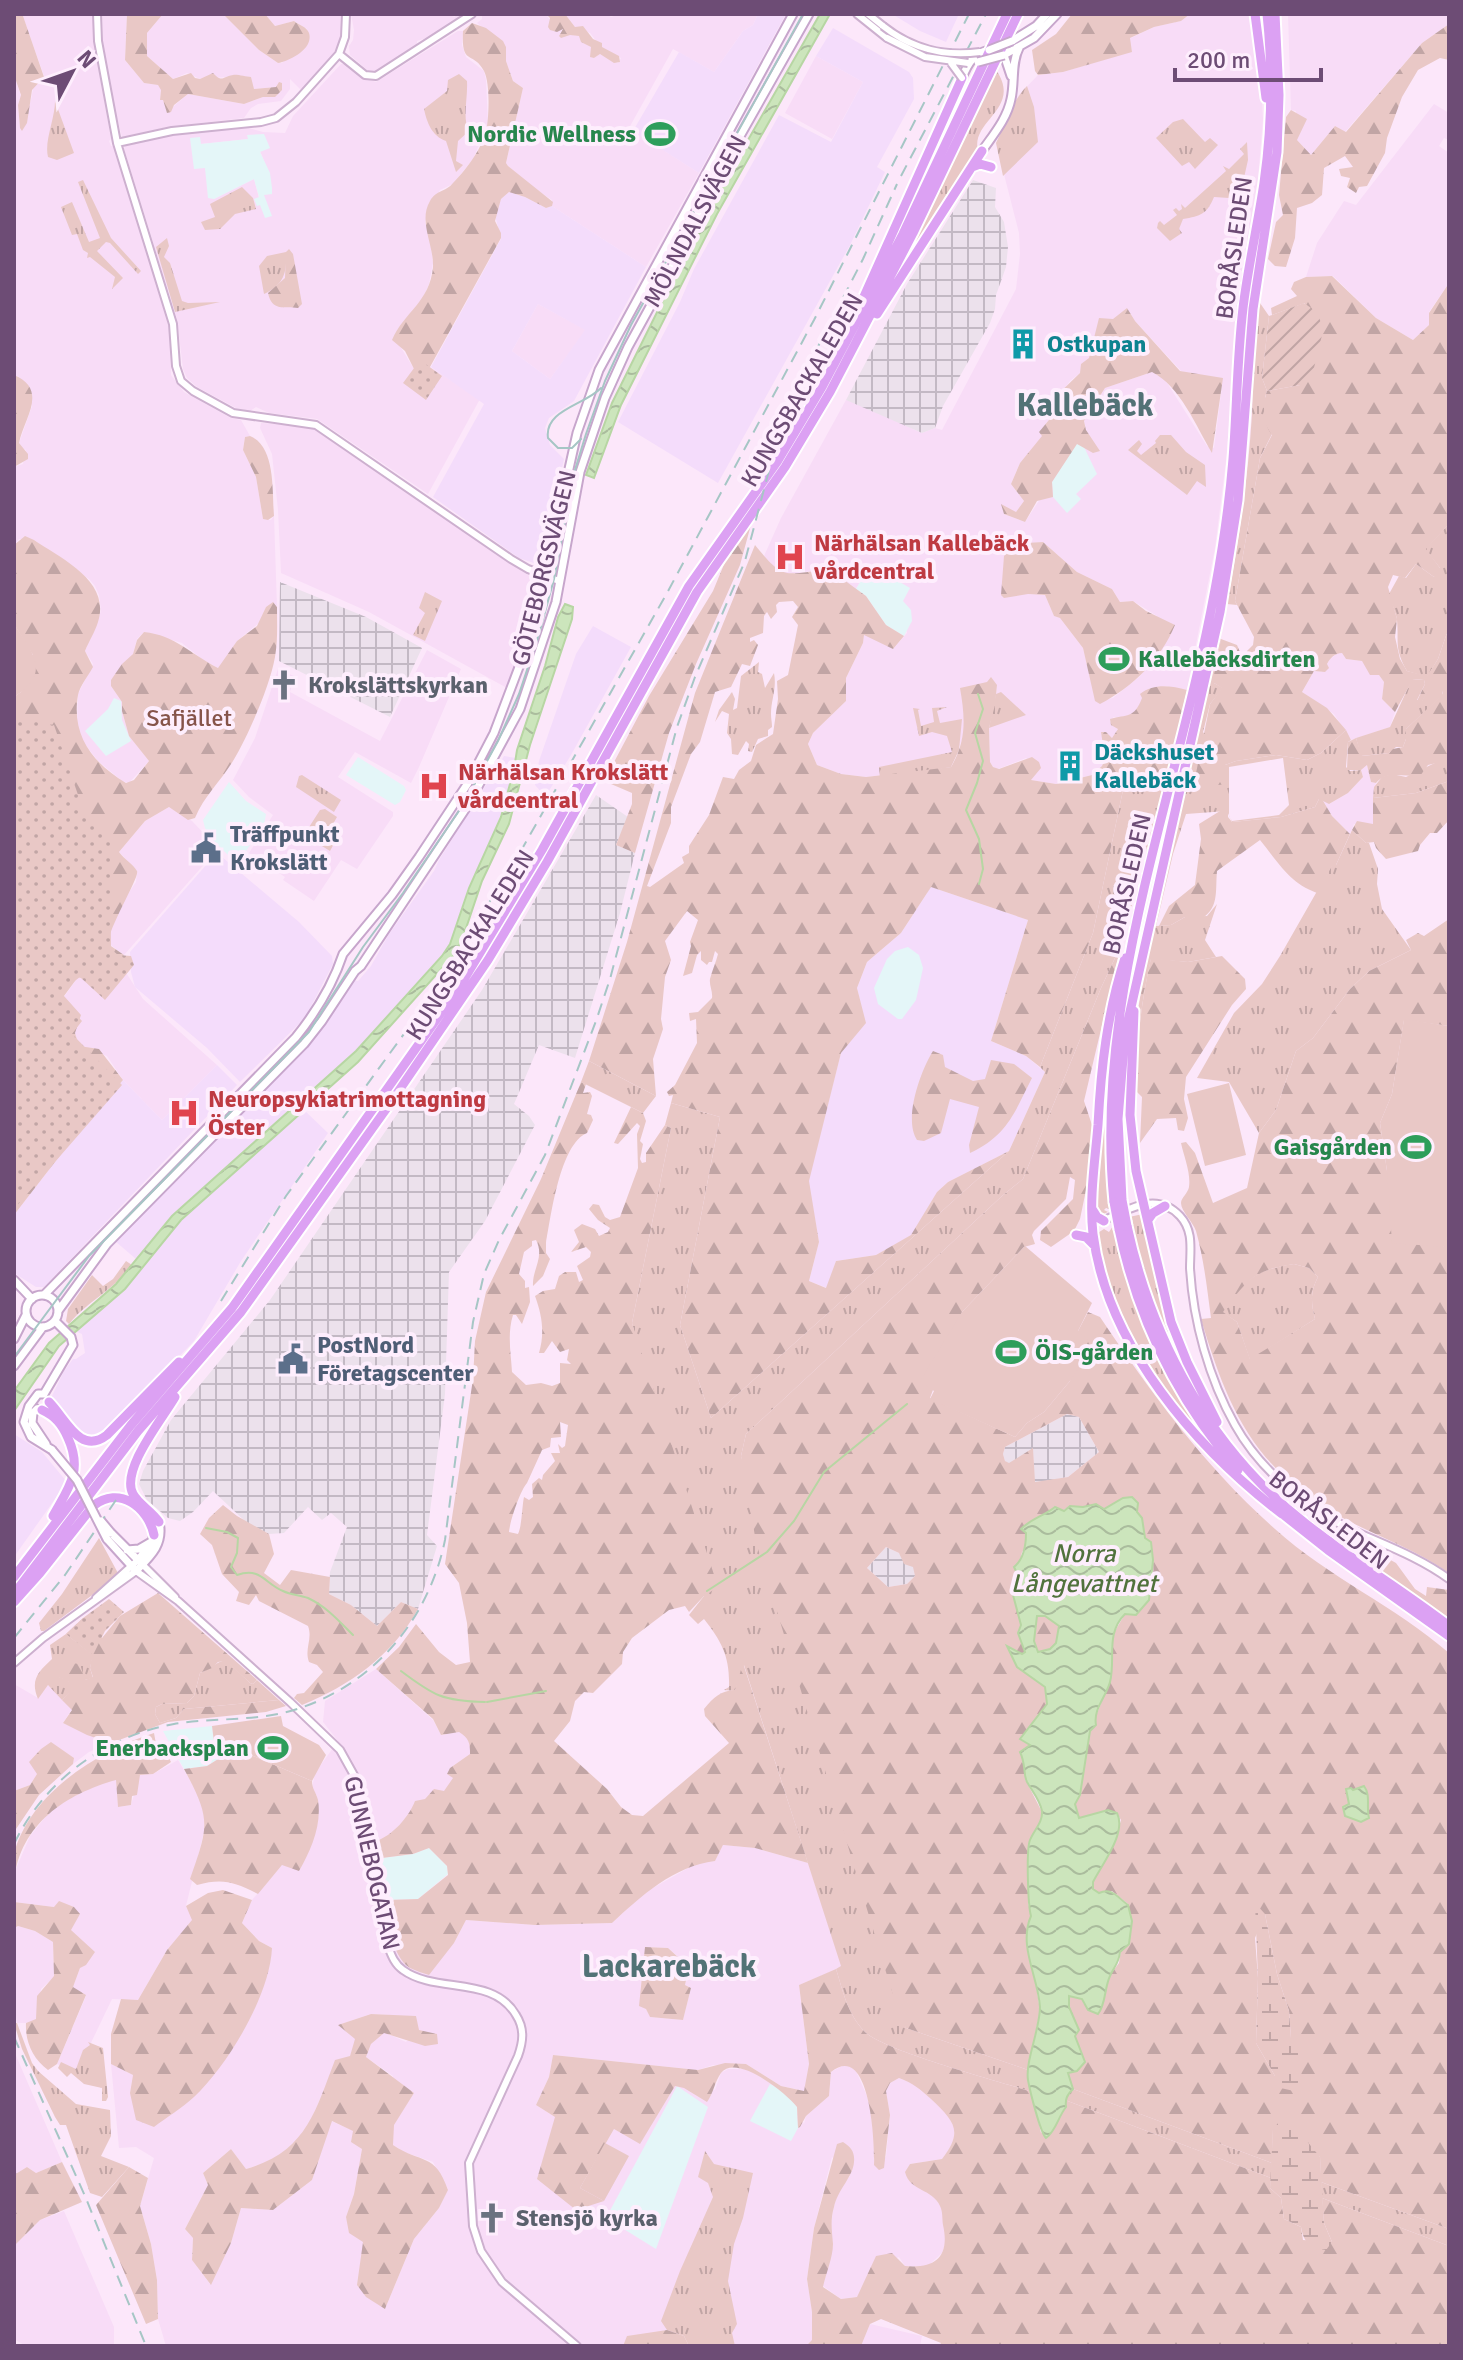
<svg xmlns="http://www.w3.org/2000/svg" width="1463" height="2360" viewBox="0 0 1463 2360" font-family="Signika,sans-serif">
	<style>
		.residential { fill: #f8dcf7; fill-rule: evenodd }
		.commercial { fill: #f4dcfb; fill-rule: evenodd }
		.industrial { fill: url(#industrial-grid) }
		.education { fill: #e4f6f8 }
		.grass { fill: url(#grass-tufts); fill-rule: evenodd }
		.forest { fill: url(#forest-firs); fill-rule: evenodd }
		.wetland { fill: url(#wetland-marsh) }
		.park { fill: url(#park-dots) }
		.garden { fill: url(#garden-furrows) }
		.pitch { fill: #e9c8c6 }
		.water { fill: url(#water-waves); stroke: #b7d6a3; stroke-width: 2; fill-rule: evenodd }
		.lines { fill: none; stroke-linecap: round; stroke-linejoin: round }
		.stream { stroke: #b7d6a3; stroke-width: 2 }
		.tertiary-casing { stroke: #cdb0cf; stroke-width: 10 }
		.secondary-casing { stroke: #c7a6cc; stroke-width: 11 }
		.motorway-casing { stroke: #fff; stroke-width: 13 }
		.tertiary { stroke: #fff; stroke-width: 6 }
		.secondary { stroke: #fff; stroke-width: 7 }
		.motorway { stroke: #dca1f3; stroke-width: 9 }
		.tram { stroke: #a6c6c5; stroke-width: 2 }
		.rail { stroke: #a6c6c5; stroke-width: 2; stroke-dasharray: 12 8; stroke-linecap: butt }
		.tertiary-bridge-casing { stroke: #cdb0cf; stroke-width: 10; stroke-linecap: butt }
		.secondary-bridge-casing { stroke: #c7a6cc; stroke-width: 11; stroke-linecap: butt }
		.motorway-bridge-casing { stroke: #fff; stroke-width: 13; stroke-linecap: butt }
		.tertiary-bridge { stroke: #fff; stroke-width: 6 }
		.secondary-bridge { stroke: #fff; stroke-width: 7 }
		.motorway-bridge { stroke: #dca1f3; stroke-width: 9 }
		.labels { text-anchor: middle; stroke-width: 8; stroke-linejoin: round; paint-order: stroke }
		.leisure-label { font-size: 24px; font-weight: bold; fill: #27864d; stroke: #feeefd; text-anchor: end }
		.street-label { font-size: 24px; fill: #6d4c75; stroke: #feeefd }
		.culture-label { font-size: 24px; font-weight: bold; fill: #0d838f; stroke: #feeefd; text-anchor: start }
		.health-label { font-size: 24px; font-weight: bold; fill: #be3a42; stroke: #feeefd; text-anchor: start }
		.worship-label { font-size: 24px; font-weight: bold; fill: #5b616d; stroke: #feeefd; text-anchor: start }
		.park-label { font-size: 24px; fill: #86544a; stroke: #feeefd }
		.service-label { font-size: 24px; font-weight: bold; fill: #4e5e75; stroke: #feeefd; text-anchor: start }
		.water-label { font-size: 26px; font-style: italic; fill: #51723d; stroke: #feeefd }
		.district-label { font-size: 32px; font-weight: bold; fill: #527276; stroke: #feeefd }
	</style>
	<defs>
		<pattern id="industrial-grid" width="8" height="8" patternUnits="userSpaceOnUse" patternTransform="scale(2)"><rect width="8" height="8" fill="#ece1ec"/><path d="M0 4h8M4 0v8" fill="none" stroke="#c3b9c4"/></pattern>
		<pattern id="grass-tufts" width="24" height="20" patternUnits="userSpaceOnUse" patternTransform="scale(2)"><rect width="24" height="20" fill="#e9c8c6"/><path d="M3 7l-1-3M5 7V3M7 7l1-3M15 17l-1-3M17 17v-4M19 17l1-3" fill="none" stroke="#c1a5a5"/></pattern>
		<pattern id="forest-firs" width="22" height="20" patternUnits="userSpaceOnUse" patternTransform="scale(2)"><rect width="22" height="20" fill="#e9c8c6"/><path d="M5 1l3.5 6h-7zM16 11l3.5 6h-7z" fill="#c1a5a5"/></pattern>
		<pattern id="wetland-marsh" width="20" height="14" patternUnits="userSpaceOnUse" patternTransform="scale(2)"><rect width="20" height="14" fill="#e9c8c6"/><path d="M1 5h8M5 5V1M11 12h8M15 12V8" fill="none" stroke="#c1a5a5"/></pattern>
		<pattern id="park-dots" width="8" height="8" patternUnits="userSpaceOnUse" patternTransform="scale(2)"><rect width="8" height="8" fill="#e9c8c6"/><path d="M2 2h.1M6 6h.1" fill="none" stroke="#c1a5a5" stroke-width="1.8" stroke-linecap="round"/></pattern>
		<pattern id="garden-furrows" width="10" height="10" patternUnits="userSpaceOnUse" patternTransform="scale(2)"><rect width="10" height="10" fill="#e9c8c6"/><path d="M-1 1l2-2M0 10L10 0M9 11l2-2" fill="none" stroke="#c1a5a5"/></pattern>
		<pattern id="water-waves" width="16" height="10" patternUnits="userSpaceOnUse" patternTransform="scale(2)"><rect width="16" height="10" fill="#cce5bc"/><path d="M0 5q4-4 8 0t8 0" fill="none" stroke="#aabc9d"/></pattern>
	</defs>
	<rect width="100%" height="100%" fill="#fce7fa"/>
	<path class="residential" d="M22 14H92L98 66 111 139 109 141 111 146H114L167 320 170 334 171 375 184 392 231 418 241 420 250 436 245 437 243 450 256 477 263 519 271 520 274 516 277 607 275 604 266 607 260 622 237 641 222 666 218 668 203 660 182 643 144 632 137 639 133 654 111 680V686L122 702V711L129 736 149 761 129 783 122 781 98 761 80 738 77 728 78 694 93 664 85 651 101 611 99 595 95 586 89 579 34 540 19 539 14 545V467L23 464 26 450 20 447 19 443 32 406 19 377 14 375V75L21 96 18 105 20 127 31 100 34 84 44 76Z
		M102 14H127L125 60 144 83 158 85 161 89 160 100H163L167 112 188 94 244 104 263 97H275L276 87 253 89 245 77 240 76 200 79 187 73 173 79 147 56V33L163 14H223L259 50 278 63H282L307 29 294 21 275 26 265 14H343L340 40 333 54 301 90 290 79V89L281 101 258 104 251 108 244 118 167 127 122 137 112 99 103 42Z
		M351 14H445L455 17V14H463L429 37 417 41V44L372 74 350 55 349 46 353 40 354 30Z
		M482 14H546L557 31 563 28 560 33 579 36 592 47 594 58 600 54 618 63 621 58 601 47 590 33 575 27 565 14H607L611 17 620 14H758L753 25 743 31 714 72 673 49 629 128 699 173 646 267 552 206V200L529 185 508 166 506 163 523 88 513 81 506 61V47L477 23 482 19Z
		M1190 14H1250L1261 81 1263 119 1258 179 1241 282 1226 461 1215 548 1187 690 1166 686 1150 688 1139 708 1127 718 1113 717 1118 728 1116 735 1112 738 1101 732 1105 751 1102 766 1092 775 1056 784 1031 780 1037 770 1026 758 998 769 993 767 990 762 989 728 995 705 997 685 965 715 963 737 951 767 866 777 841 774 817 765 808 744 813 733 846 701V678L863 643 864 634 893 649 907 633 903 601 870 566 856 589 829 569 788 574 777 571 764 556 781 518 846 400 864 405 917 431 922 433 935 428 942 430 1016 289 1020 254 1019 233 996 143 1011 114 1017 97 1038 75 1063 72 1132 51 1129 39 1154 27 1181 21ZM1135 321 1181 371 1222 386 1214 448 1207 446 1164 378 1152 372 1105 388 1084 421 1093 452 1077 443 1025 522 1004 514 1016 512 1024 501 1011 484 1020 463 1043 436 1039 432 1053 415V405L1070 381 1080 373 1089 358ZM1043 542 1077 572 1112 589 1120 602 1133 601 1157 616 1158 655 1139 677 1113 698 1096 701 1083 648 1060 618 1054 616 1045 595 1028 594 1004 556 1014 545Z
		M1288 14H1449V24L1422 43 1345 132 1335 126 1311 155 1297 140 1296 111 1291 110Z
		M458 31H463L462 45 466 57 484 71 486 80 488 124 473 159 453 184 440 190 425 222 430 238 433 263 429 284 423 298 397 330 400 346 414 369 422 372 430 367 480 399 428 494 317 419 269 413 256 407 250 411 236 408 197 387 187 378 183 369 177 319 124 149 125 146 170 135 245 127 263 132 285 133 293 116 341 64H345L367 79 376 82ZM247 136 260 151 269 173 264 195 257 205 259 198 254 179 214 199 205 168 190 138 200 144 249 139Z
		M816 56 863 82 832 139 785 113Z
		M1434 104 1449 113V140L1444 138 1439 146 1449 153V283L1429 312V325L1413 340 1376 318 1333 276 1306 277 1317 243 1344 201 1356 205Z
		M538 304 586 330 550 379 512 351Z
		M261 423 307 425 315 429 541 584 531 626 507 688 369 612 281 573 278 510 272 454 260 428Z
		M427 650 461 669 419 767 411 783 355 752 338 777 393 812V816L357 869 341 860 314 901 283 880 285 877 249 853 273 815 249 797 233 780 255 738 278 669 294 676 290 692 380 741Z
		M1338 653H1342L1346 659 1362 661 1379 675 1384 682 1382 699 1395 712 1390 727 1351 740 1334 714 1302 692 1314 671 1322 672 1330 659Z
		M1367 765 1371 782 1376 783 1373 798V824H1354L1350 834 1332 816 1322 799 1329 804 1348 793 1363 777 1361 770Z
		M169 807 192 821 214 844 215 852 124 955 108 943V937L121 904 136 882 137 871 119 852 145 821Z
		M123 968 143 999 217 1065 162 1120 123 1080 107 1056 79 1046 64 997 78 977Z
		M376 1669 433 1720 441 1735 459 1732 467 1736 470 1743V1754L450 1768 454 1778 444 1792 434 1790 387 1838 376 1841 382 1858 389 1926 399 1956 454 1943 466 1920 535 1925 612 1923 644 1893 697 1863 715 1861 723 1845 755 1848 808 1863 842 1967 799 1985 809 2064 805 2091 781 2086 746 2064 713 2065 698 2070 553 2055 549 2077 536 2105 555 2117 580 2188 614 2129 640 2143 675 2086 715 2090 721 2073 728 2069H749L786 2093 804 2124 806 2116 829 2096 831 2072 842 2066H849L856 2071 869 2101 875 2146 874 2165 886 2157 890 2115 886 2092 890 2083 899 2078 917 2085 948 2115 955 2129 953 2145 942 2159 910 2164 942 2208 947 2239 942 2253 929 2265 921 2267 905 2266 899 2257 872 2268 857 2297 841 2299 823 2286 833 2245 830 2228 834 2206 839 2190 850 2176 832 2157 814 2228 807 2279 812 2312V2341L806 2346H735L731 2333 628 2336 623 2346H166L158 2319 157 2280 151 2244 140 2206 154 2158 136 2147 119 2148 111 2064 133 2075 130 2093 272 1948 259 1941 242 1923 252 1900 282 1865 317 1796 312 1788 315 1773 338 1741 323 1722 325 1701ZM645 1947 668 1948 682 1960 687 1977 685 1985 691 1988 683 2020 650 2017 646 2009ZM371 2014 390 2015 419 2030 406 2042 384 2032 371 2044 366 2057 393 2076V2145L404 2152 433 2162 448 2189 439 2208 414 2239 385 2309 363 2241 346 2218 354 2194 362 2149 354 2131 331 2121 312 2180 273 2210 241 2208 231 2243 210 2284 192 2260 193 2238 185 2229 208 2185 203 2173 231 2149 246 2169 276 2159 306 2131 320 2099 350 2056 356 2039 339 2025Z
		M14 1684 38 1698 48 1685 72 1709 63 1723 111 1743 89 1752 73 1764 74 1758 37 1774 30 1785 14 1791Z
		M178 1760 197 1792 205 1814 204 1832 186 1906 193 1920 167 1950 138 2000 112 1999 77 2072 57 2064 86 1996 73 1987 80 1968 71 1930 54 1907 14 1902 15 1871 30 1836 52 1809 90 1787 117 1779 118 1807 131 1805 140 1774H153Z
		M18 1926 35 1931 53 1942 54 1977 41 1989 36 2020 26 2023H17L14 2004V1928Z
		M14 2051 62 2162 36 2173 27 2167 14 2175Z
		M64 2211 114 2327V2346H26L14 2339V2246L40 2220Z
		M870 2324 922 2336 920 2346H861Z"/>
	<path class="commercial" d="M758 14H786L699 173 633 131 679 52 714 72 743 31 753 25Z
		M892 14H959L946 42 920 31Z
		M833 28 909 72 913 78 914 99 877 167 885 172 850 245 718 483 618 422 680 302 694 269 779 115 831 142 863 82 816 56Z
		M509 192 525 197 546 208 552 206 646 267 574 401 549 418 545 428 550 445 564 459 541 563 537 564 519 558 433 497 484 404 431 367 501 239 495 215 501 199ZM538 304 585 330 550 379 512 351Z
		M593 626 631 647 571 755 547 794 542 793 535 785 539 761 576 654Z
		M504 756 516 758 505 803 487 851 468 888 450 944 442 956 356 1051 172 1216 136 1259 115 1241 316 1036 352 980 358 981 371 966 389 934 434 871 439 860Z
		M214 856 222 857 299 922 332 956 333 964 305 1018 240 1082 207 1048 135 987 131 972 130 952Z
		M931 887 1028 920 991 1041 1026 1056 1045 1072 1009 1151 948 1182 937 1192 912 1235 876 1255 836 1261 827 1288 809 1281 819 1242 808 1181 841 1053 865 1023 857 988 867 962 901 933Z
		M217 1065 237 1085 44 1287H36L14 1273V1215L72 1140 123 1080 162 1120Z
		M304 1110 328 1133 241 1261 194 1341 103 1435 85 1439 51 1398 64 1371 73 1359H76L85 1353 82 1334 75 1331 125 1289 181 1220Z
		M14 1434 42 1452 67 1482 14 1557Z"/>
	<path class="industrial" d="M973 180 996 188 995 207 1004 222 1008 247 1006 267 996 295 995 309 990 323 943 406 935 428 922 433 846 400 907 284Z
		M280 582 366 617 422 648 390 717 279 661Z
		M596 795 628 817 616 845 635 853 620 913 575 1058 539 1045 514 1104 529 1116 535 1125 485 1221 449 1272 445 1394 427 1535 437 1546 418 1609 401 1602 377 1626 351 1605 329 1594 330 1572 347 1527 331 1513 322 1520 308 1507 284 1533 269 1534 247 1523 213 1491 193 1512 180 1521 168 1518 147 1500 139 1484 143 1471 171 1420 270 1300 482 990Z
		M1067 1414 1079 1417 1099 1452 1068 1477 1034 1483 1033 1449 1009 1464 1005 1461 1003 1454 1005 1447Z
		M886 1547 899 1553 914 1567 915 1576 907 1584 888 1587 867 1568Z"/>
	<path class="education" d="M264 134 270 148 260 152 270 173 272 188V194L264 195 272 216 265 218 260 205 257 206 254 199 259 197 254 179 214 199 208 198 205 168 194 169 190 138 200 137 201 144 248 139 247 135Z
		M1077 443 1084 447 1097 474 1076 494 1081 499 1067 513 1053 497 1052 482Z
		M870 565 910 588 903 601 911 610 912 621 904 636 886 625 866 596 856 589Z
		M114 698 121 701 122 720 131 741 106 756 85 731 108 709Z
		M358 757 404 786 406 790 400 802 395 805 346 775Z
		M229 782 246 801 266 814 264 825 237 864 214 841 205 828 203 820Z
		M908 947 919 955 923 968 916 1000 902 1019H898L878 1004 874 988 887 959 895 951Z
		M212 1726 214 1742 231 1751 207 1766 184 1769 163 1731Z
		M429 1848 447 1866 448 1874 418 1899 386 1900 382 1858 413 1854Z
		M770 2084 786 2093 797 2107 798 2128 791 2141 750 2121Z
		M677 2086 708 2107 656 2249 606 2218Z"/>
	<path class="grass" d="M996 70C1023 109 970 120 978 151L892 283Z
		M459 74 467 81C468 99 462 118 469 131L458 141 456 161 463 165 456 172 446 141C432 136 427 123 424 109L447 91 448 80Z
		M1027 86 1034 107 1038 142 1003 176 996 143C1006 124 1012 101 1027 86Z
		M55 101 74 153 57 160 48 157C44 141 55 119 55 101Z
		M1183 119 1205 142 1210 138 1218 145 1195 169 1189 162 1182 166 1156 138 1173 122Z
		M1247 142 1248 160 1241 191 1229 198 1214 197C1207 214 1201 216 1183 219L1179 229 1182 233 1170 241 1157 228 1158 223 1160 221 1164 225 1177 215 1173 210 1176 208 1179 211 1182 209 1181 204 1185 208 1226 171 1223 166 1229 169 1244 154 1240 149Z
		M83 180 111 238 141 271 138 274 110 243 106 242 97 251 123 278 112 289 115 277 90 257 87 258 88 253 83 250 77 234 72 235 61 207 72 202 89 242 100 238 78 182Z
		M242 187 253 198 256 209 235 214 220 229 205 230 201 222 215 217 210 204Z
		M167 238 169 246 164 257 170 263 182 301 188 303 220 302 175 312 156 247Z
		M286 252C287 273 284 284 264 294L259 266 267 256Z
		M1260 303 1269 316 1262 378 1267 391 1265 397 1272 434 1260 458 1235 601 1237 605 1227 604C1239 541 1248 478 1252 414 1254 378 1249 337 1260 303Z
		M1160 435H1171L1186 452 1205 465 1206 487 1197 481 1187 495 1128 450 1139 440 1142 444 1137 451 1141 455 1156 443 1155 441Z
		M1449 524V627L1438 659 1427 677 1407 671C1394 648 1399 643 1397 620 1396 612 1391 603 1389 594L1399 576 1406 578 1416 564 1434 577 1440 568 1425 549Z
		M425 592 442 601 425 641 413 635 425 613 419 608Z
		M1219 638 1221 639 1214 683 1223 688 1210 704 1203 732 1225 765 1236 761 1276 755 1307 760 1321 753 1346 730 1351 740 1348 742 1346 767 1350 771 1361 770 1363 777 1348 793 1329 804 1319 799 1315 807 1281 817 1232 822 1227 811 1186 814 1173 854 1156 926 1171 925 1185 917 1207 916 1217 904 1205 940 1216 957 1188 962 1151 959C1141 1003 1136 1045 1136 1091 1127 1061 1141 992 1147 959 1168 852 1196 746 1219 638ZM1283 758 1289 805 1279 815 1232 821 1229 816V767Z
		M759 662 758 672 762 674 765 688 774 673C777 688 771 700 771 714 771 718 772 723 772 727L768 730V736L758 739 752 752 748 751 749 744 746 741 738 755 732 754 731 739 727 733 729 714 722 711 715 722 719 710 732 692 735 699 733 710 737 708 741 676Z
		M1412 679 1424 680 1425 684 1417 700 1422 701 1428 690 1442 691 1443 695 1406 729V739L1403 747H1396L1389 753 1361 756 1356 738 1390 727Z
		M1001 692 1026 715 989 728 996 694Z
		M947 707 937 711 940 723 962 719 959 750 951 767 880 780 879 767 952 752 947 736 932 732 919 736 913 708 920 709 918 710 921 726 934 722 932 708Z
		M1443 759 1449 760V781L1416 793 1373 798 1374 787 1382 777 1392 774 1406 777Z
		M302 775 341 800 334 812 296 787 299 776Z
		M1164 789 1121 945 1101 988 1023 1179 1002 1196 746 1434 741 1456 906 2028 1028 2070 1032 2092C999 2081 883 2051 864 2031 847 2013 843 1991 836 1969L841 1966 744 1665 735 1691 724 1690 729 1687C730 1657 722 1642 704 1619L698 1624 689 1615 704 1596 632 1323 671 1128 665 1125 671 1103 720 1117 680 1325 711 1418 1009 1151 1045 1072 1040 1067 1093 933 1123 790Z
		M325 809 337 817 333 824 341 831 330 851 304 835 320 810Z
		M1352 830 1366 843H1369L1378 869 1377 884 1382 909 1411 950 1369 971 1350 989 1313 1038 1296 1051 1276 1110 1259 1133 1229 1082 1197 1078 1234 1013 1262 984 1280 956 1332 865H1336Z
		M1108 1055 1104 1117 1110 1209 1106 1208 1104 1210 1108 1212 1101 1215 1096 1206Z
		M589 1061 656 1096 643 1113 581 1082Z
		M1143 1214 1163 1308 1201 1401C1168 1342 1148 1290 1130 1225L1133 1221 1129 1217Z
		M1113 1226C1132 1312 1162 1379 1215 1449 1158 1387 1113 1318 1096 1234L1104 1229 1109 1232Z
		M126 1261 132 1265C113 1291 86 1302 69 1324L66 1321 68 1309 92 1275 103 1286 113 1279Z
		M1294 1264 1309 1268 1318 1277C1310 1292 1311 1303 1315 1319L1250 1360 1237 1322 1222 1312C1246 1280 1253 1270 1294 1264Z
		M99 1538 119 1575 44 1631H41L39 1623 62 1594Z
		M66 1634 93 1655 90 1668 93 1678 85 1680 59 1677 68 1680 73 1689 62 1700 48 1685 38 1699C30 1680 38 1672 52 1659L50 1645Z
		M226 1660 250 1683 253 1684 257 1680 279 1700 184 1709 176 1718 160 1723 155 1714 156 1707 162 1704 187 1703 194 1696 200 1673C210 1669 216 1662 226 1660Z
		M14 2023H17L32 2063 38 2071 76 2104 110 2110 111 2136 101 2156 129 2167 102 2197 90 2193 66 2125H60L55 2117 22 2049Z
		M88 2042 103 2048 108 2097 106 2101H102V2088L84 2084 71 2073 67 2077 58 2068 61 2062 76 2069 83 2050 90 2045Z
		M1073 2089 1272 2163 1271 2178 1065 2100Z
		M705 2151 714 2164 753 2173 743 2218 734 2244 728 2281 737 2324 732 2333 735 2346H689L684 2336 667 2330 661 2321 680 2271 713 2197 708 2183 698 2177Z
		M1321 2182 1449 2229V2246L1322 2198Z"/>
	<path class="forest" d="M14 14 23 16 44 77 32 90 27 123 22 131 20 128 18 105 21 95 14 75Z
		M127 14H163L147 33V56L173 79 191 73 195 78 200 79 213 73C223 83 221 77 233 75 237 74 246 77 251 77L254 89 276 87 279 82 282 83V90L275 97H263L244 104 188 94 174 105 171 112 167 113 163 100H160L161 90 158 85 144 83 125 60Z
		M223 14H265L275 26 294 21C299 25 307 27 309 33 314 49 289 61 278 63L259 50Z
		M546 14H565L575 27 583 26 593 39 602 43V47L619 56 620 62 614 63 600 54 594 58 590 57 591 47 581 42 579 36 570 35 561 38 559 36 563 29 557 32 550 30 548 27 550 18Z
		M1072 14H1190L1181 21 1154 27 1130 38 1132 52 1063 72 1038 75 1035 71 1032 50 1056 34Z
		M472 23 486 28 503 41 506 47V61L513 81 523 88 506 163 508 166 553 202 552 206 546 208 525 197 509 192 501 199 495 221 501 233V238L430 367 422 372 414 369 405 351 392 340C404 312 430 302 433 267 434 245 418 221 430 201 436 190 446 192 453 183 467 169 484 146 487 126 489 112 490 83 484 71 473 50 461 67 463 31Z
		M1449 24V60L1440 58 1418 70 1402 97 1387 138 1385 153 1367 186 1359 187 1356 193 1347 187 1350 178 1341 176 1339 169 1353 167 1345 156 1324 168 1322 195 1312 203 1297 208 1295 238 1286 267 1275 266 1268 259 1276 222 1283 215 1279 195 1286 117 1291 110 1307 119 1297 140 1311 155 1335 126 1346 132 1422 43Z
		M289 249 293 254 302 304 298 308C284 306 272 312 268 293L285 278 286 252Z
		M1332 276 1376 318 1413 340 1429 325V313L1449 283V524L1426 549 1440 568 1441 574 1434 577 1416 564 1405 578 1393 575 1388 587 1397 619 1395 637 1400 659 1407 671 1427 676 1438 659 1449 627V760L1428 765 1420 776C1405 777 1387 770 1376 783L1371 782 1367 765 1361 770H1347L1348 742 1356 738 1362 756 1389 753 1393 749 1403 747 1406 739V729L1443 694 1442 691H1428L1422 702 1417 701 1425 684 1424 680 1413 679 1395 712 1382 699 1384 682 1379 675H1370L1362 661 1346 659 1342 653C1335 653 1330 658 1327 664L1329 668 1325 672 1314 671 1302 692 1327 708 1346 730 1321 753 1307 760 1276 755 1236 761 1225 765 1227 784 1193 788 1210 704 1222 688 1214 683 1213 680 1221 639 1237 645 1240 652 1245 653 1253 645 1254 637 1235 601 1260 458 1272 435C1263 424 1262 404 1267 391L1300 385 1305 303 1272 315 1271 308 1297 296 1291 289 1294 282 1306 277Z
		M1127 308 1135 321 1180 371 1223 378 1212 453C1196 426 1180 386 1152 372L1105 388 1084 421 1086 430 1100 451 1093 453 1077 444 1052 482 1053 497 1037 501 1025 522 1004 514 1001 504 1016 512 1024 501 1011 484 1020 463 1042 436 1039 432 1053 415 1051 401 1080 373 1081 364 1089 358 1099 318 1113 319Z
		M14 375C49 390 24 418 19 443L28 454V459L14 467Z
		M250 436C276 447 272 491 274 516L268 520 263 519 256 477 243 450 245 437Z
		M752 521 740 565 696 664 669 733 635 853 616 845 632 804V793L604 781 649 696 713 591 725 562Z
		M1016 535 1025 537 1026 543 1043 542 1077 572 1112 589 1120 602 1133 601 1146 611 1175 625C1161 659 1133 687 1100 704L1095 701 1083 648 1060 618 1054 616 1045 595 1028 594 1004 598 1001 595 1004 556 1014 545Z
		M25 536 34 540C62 559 111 581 98 622 95 632 89 641 85 651L93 667C88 676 80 686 78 695 71 736 93 763 126 783L134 780 149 761 129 736 122 711V702L111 686V680L122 664 133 654 137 640 144 632C175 635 192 655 218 668L237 641 257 626 266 607 273 602 277 607C277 623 278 640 275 657 270 686 248 736 233 761 221 781 204 796 195 818L188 820 169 807 145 821 119 852C124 859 133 864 137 871 140 877 108 928 108 944L124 955 102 985 78 977 64 996 81 1015 75 1033 79 1046 99 1049 123 1080 72 1140 14 1215V697L21 692 33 655 14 624V545Z
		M755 545C785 582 785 574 829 569L866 596 886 625 904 636 893 649 864 635 863 643 846 678V701L813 733 808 744 817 765 841 774 866 777 951 767C967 740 965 717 960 688L987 682 991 677 997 685 995 705 989 728 990 762 993 767 999 769 1032 757 1039 762 1041 768 1031 780 1056 784 1092 775 1102 766 1105 759 1101 732H1106L1112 738 1118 729 1111 725 1110 719C1127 714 1134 719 1142 698L1140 694C1154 683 1171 686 1187 690L1164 789 1123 790 1093 933 1040 1067 1026 1056 991 1041 1028 920 931 887 901 933 867 962 857 988 866 1023 841 1053 809 1181 819 1242 809 1281 826 1288 836 1261 876 1255 911 1235 937 1192 948 1182 1009 1151 711 1418 680 1325 720 1117 671 1103 673 1095 669 1096 667 1092 675 1085 697 1043 696 1019 690 1021 689 1013 698 1012 712 998C713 992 709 985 710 979 712 971 716 962 718 954L715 951 712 962H709L707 965 701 960V951L697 955 692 973 683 976 691 946 690 942 698 920 687 911 665 941 671 960 665 977 661 1019 663 1029 653 1059 656 1096 589 1061 627 942 695 693ZM793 601 798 607 792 617 798 625 788 675 777 681 778 699 773 734 756 745 751 761 739 770 734 779 723 777 709 815 689 846V853L682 857 684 863 650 887 647 886 671 823V807L691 754 700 742 715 692 731 687 742 664 750 666 758 645 754 640 750 642V638L763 633 764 616 767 612 771 619 777 612 776 605 779 602Z
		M1449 781V820L1437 833H1430L1420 845 1418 851 1386 859 1376 848 1374 842 1366 843 1352 830 1357 821 1373 824V798L1416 793Z
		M1319 799H1322L1332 816 1350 834 1336 865 1332 866 1317 893C1289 883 1278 862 1260 840L1217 871C1215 893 1220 909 1198 921L1185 917 1171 925 1159 926 1169 906 1195 885 1201 839 1199 824 1220 811H1228V817L1232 822 1281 817 1315 807Z
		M1449 919V1026L1404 1020 1392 1094 1380 1123 1387 1171 1444 1247 1449 1227V1573C1413 1548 1378 1537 1341 1517 1254 1469 1228 1409 1201 1319L1211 1318C1207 1288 1204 1260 1196 1231 1193 1222 1181 1211 1181 1203 1181 1198 1188 1193 1189 1187 1191 1173 1184 1157 1181 1143L1186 1142 1195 1153 1213 1203 1247 1188 1259 1133 1276 1110 1296 1051 1313 1038 1350 989 1369 971 1411 950 1406 940 1418 933 1424 936ZM1294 1264 1309 1268 1318 1277C1310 1292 1311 1303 1315 1319L1250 1359 1237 1322 1223 1312C1247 1280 1254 1270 1294 1264Z
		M1121 945 1084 1101 1093 1128 1090 1171 1080 1219 1074 1231 1051 1247 1040 1240 1041 1231 1073 1199 1075 1180 1070 1177 1066 1199 1034 1231 1032 1235 1035 1244 1024 1247 962 1312 930 1398 1015 1437 1027 1423 1044 1412 1070 1381 1078 1331 1088 1312 1100 1317C1152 1394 1205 1467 1275 1529 1328 1577 1395 1606 1449 1653V2229L1321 2182 1320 2157 1273 2129 1272 2163 1073 2089 1068 2073 1085 2062 1075 2035 1079 2030 1069 2007V1996L1082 1999 1084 2004 1106 1990 1110 1975 1119 1963 1128 1904 1112 1891 1099 1893 1093 1889V1883L1117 1834 1121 1820 1117 1813 1079 1818 1075 1804 1080 1795 1090 1731 1110 1681 1112 1636 1125 1614 1136 1615C1156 1592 1155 1572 1151 1543L1145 1538 1142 1518 1123 1498 1104 1509 1096 1504 1083 1507 1070 1506 1026 1533V1548L1022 1552 1013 1595 1022 1625 1025 1652 1022 1654 1008 1647 1027 1674 1045 1687 1047 1704 1021 1739 1030 1745 1025 1779 1042 1812 1040 1823 1030 1840V1887L1028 1904 1032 1916 1034 1974 1040 2010 1028 2070 906 2028 899 2015 756 1542 741 1456 746 1434 1002 1196 1023 1179 1101 988ZM1067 1414 1079 1417 1099 1452 1068 1477 1035 1482 1033 1448 1009 1463 1005 1461 1003 1454 1005 1447ZM886 1547 899 1553 904 1564 913 1567 915 1576 907 1584 888 1587 867 1568ZM1265 1914 1277 1974 1289 2011 1291 2038 1275 2076 1256 2043 1258 1978 1255 1938Z
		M1222 956 1245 979 1246 989 1232 1005 1186 1077 1184 1099 1188 1118 1184 1131 1178 1130 1176 1118 1157 1119 1140 1143 1142 1097 1136 1091C1136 1045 1141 1003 1151 958L1188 962Z
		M933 1051 943 1055 945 1067 973 1081 985 1079 991 1060 1014 1064 1032 1078C1014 1113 1008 1135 970 1153L969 1145 979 1107 950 1099 941 1133 924 1141 917 1140C903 1119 921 1070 933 1051Z
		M581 1082 586 1084 583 1093 590 1092 592 1096 587 1114 591 1115 593 1120 587 1133C560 1144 551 1216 546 1243V1253L550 1259 543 1276 533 1286C532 1269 545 1257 536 1240L532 1241V1246L524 1252 519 1274 525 1281V1288L529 1287 530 1302 522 1324 516 1315H513C507 1334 511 1354 512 1372L526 1385 541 1383 552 1386 560 1383V1363L571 1364 567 1360 569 1349 560 1352 552 1341 544 1353H539C545 1333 542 1315 535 1296L543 1291 555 1289 559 1276 565 1272H576L579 1282 583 1280 577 1266 590 1257 591 1252 586 1247 571 1252 579 1242 574 1230 582 1224 595 1229 599 1236 608 1232 610 1228 598 1220 589 1209 593 1204 599 1205 605 1217 610 1220 620 1217 638 1168 637 1134 640 1126 637 1123 618 1144 614 1143 631 1107 643 1113 646 1121 640 1141 643 1144 640 1159 642 1163 646 1162V1153L665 1125 671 1128 632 1323 718 1587 704 1596 689 1612 685 1606 669 1610 632 1638 623 1652 622 1664 593 1693 584 1692 575 1701 570 1721 554 1741 607 1789 621 1807 632 1815 643 1816 729 1743 705 1716 704 1709C714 1697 720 1691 735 1690L743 1663 808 1863 755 1848 723 1845 715 1861C674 1866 641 1896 612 1923L535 1925 466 1920 454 1943 429 1975C423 1973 416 1971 410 1968 391 1956 389 1921 386 1900L418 1899 448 1875 447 1866 429 1848 413 1854 382 1858 376 1841C392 1836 409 1817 415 1801L425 1799 434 1789 444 1791 453 1778 447 1774 450 1768 470 1754C470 1743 469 1738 459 1732L441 1735 433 1719 376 1669 399 1647 416 1624 439 1652 456 1665 470 1662 467 1623 459 1583 445 1564 473 1379 475 1341 486 1292 541 1179ZM560 1422 568 1425 565 1446 562 1448 558 1444 560 1453H551L555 1461 543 1475 542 1480 539 1478 532 1484 533 1497 529 1500 524 1497C522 1506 522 1526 518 1534L509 1532C510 1521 520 1491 527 1483L542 1450 550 1447 551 1438 561 1437Z
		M223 1505 237 1516 269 1534 274 1554 264 1573 280 1585 291 1570 330 1577 329 1594 351 1605 377 1626 401 1602 418 1609C393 1655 349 1686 302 1705L294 1698 297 1694 304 1693 323 1672 317 1665 309 1662C304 1649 313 1639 308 1626L259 1601 256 1595 249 1605 236 1601 239 1592 222 1574 212 1545 200 1534 209 1518Z
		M1327 1525 1396 1563 1415 1589 1426 1596 1427 1587 1449 1590V1618L1328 1536 1322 1530Z
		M158 1593 257 1680 253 1684 250 1683 226 1661 218 1662 212 1668 200 1673 194 1696 187 1703 162 1704 156 1707 155 1714 160 1723 176 1718 184 1709 279 1700 286 1706 266 1712 168 1722 111 1743 87 1735 63 1723 72 1710 62 1700 72 1689 68 1681 58 1677 51 1667 54 1661 80 1664 85 1680 93 1677 90 1668 92 1655 66 1634 83 1618 102 1638 120 1616Z
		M1037 1616H1045L1059 1626 1056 1643 1050 1649 1038 1653 1034 1641Z
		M154 1733 156 1744 164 1748 171 1762 153 1774 140 1775 137 1795 132 1796 131 1805 118 1807 116 1780C66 1794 20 1824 14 1881 14 1871 12 1859 15 1850 33 1791 100 1750 154 1733Z
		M51 1742 74 1758 73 1764 39 1795 14 1832V1791L30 1785 37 1774 29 1762 41 1749Z
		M231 1751 251 1755 312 1781C312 1789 316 1792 318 1800 322 1825 311 1850 299 1871L282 1865 258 1894C234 1882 223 1878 197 1885L190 1879C209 1825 211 1819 184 1769L207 1766Z
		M223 1890 252 1900 242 1923 259 1941 272 1948C270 1995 228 2065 194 2097 182 2108 167 2117 154 2127L136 2120 130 2093 133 2075 111 2064V2034L121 1999 138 2000 167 1950 192 1920 186 1906 208 1893Z
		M59 1901 74 1907 80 1914 71 1930 95 1952 86 1965 80 1968 73 1987 86 1995 57 2064 48 2070C33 2059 25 2042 26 2023L36 2019 37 1996 54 1976 53 1942 35 1931 18 1926 14 1928V1902L54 1907Z
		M645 1947 668 1948 689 1967 685 1985 691 1988 683 2020 650 2017 646 2009 639 2006Z
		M836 1969C843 1991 847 2013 864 2031 883 2051 999 2081 1032 2092L1041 2133 1066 2107 1065 2100 1271 2178 1270 2188 1281 2198 1284 2219 1301 2227 1303 2240 1332 2242 1324 2223 1322 2198 1449 2246V2346H939L941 2343 881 2319 870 2324 861 2346H806L812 2340V2312L807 2279 814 2228 837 2144 843 2142C851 2147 855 2152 854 2162 853 2177 838 2189 834 2207 830 2221 832 2230 833 2244 833 2257 826 2273 823 2287L841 2299 857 2297 876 2256 892 2253 905 2266C936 2269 950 2256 943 2225 942 2219 943 2212 940 2206 932 2188 910 2192 905 2172L910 2164 942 2159C964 2131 954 2121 931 2099 920 2089 913 2083 899 2078L890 2083 886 2091 890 2115 884 2168 879 2170 874 2165C875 2146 871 2040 831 2072L829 2096 806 2116 800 2127 798 2128 797 2107C787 2094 737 2053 721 2073 715 2081 713 2094 707 2102L684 2088 675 2086 640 2144 614 2129 580 2188 604 2201 576 2210 537 2179 555 2117 536 2105 549 2077 553 2055 698 2070 725 2063 746 2064 781 2086 804 2091 809 2064 799 1985Z
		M371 2014 416 2016 419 2030 437 2034 438 2044 425 2046 384 2033 371 2044 366 2057 414 2093 394 2125 393 2145C421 2164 435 2152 448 2190L439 2208 414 2239 385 2309 366 2297 357 2285 363 2242 349 2233 346 2217 354 2194 362 2149 351 2142 353 2131 332 2121 312 2180 273 2210 241 2208 231 2243 211 2285 192 2260 193 2238 185 2229 208 2185 203 2173 231 2149 246 2169C306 2152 315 2112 335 2060L350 2056 355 2039 338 2025Z
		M62 2162 82 2202 40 2220 14 2246V2175L27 2167 36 2173Z
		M129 2167 148 2178 140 2206 151 2244 157 2280 158 2319 146 2324 96 2205Z
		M667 2330 684 2336 689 2346H623L627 2336Z"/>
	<path class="wetland" d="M1255 1903 1265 1914 1277 1974 1289 2011 1291 2038 1304 2050 1301 2076 1294 2091 1276 2087 1275 2076 1256 2043 1258 1978Z
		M1285 2115 1320 2157 1324 2223 1332 2242 1326 2250C1309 2247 1304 2243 1301 2227L1284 2219 1281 2198 1270 2188 1273 2129Z"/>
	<path class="park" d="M420 360 442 376 426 400 403 383Z
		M14 718 54 725 87 821 110 837 111 949 118 955 131 956 134 965 105 1000 80 977 57 994 82 1021 72 1034 122 1085 14 1209Z
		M109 1599 124 1612 105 1631 93 1655 66 1634 83 1618Z"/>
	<path class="garden" d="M1304 303 1318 313 1323 331 1312 376 1300 385 1267 391 1262 378 1269 316Z"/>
	<path class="pitch" d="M14 624C33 653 52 673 14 697Z
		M1103 643C1117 645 1128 649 1135 661L1117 674 1094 669 1095 649Z
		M1404 1019 1449 1026V1227L1445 1247 1392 1243 1387 1171 1380 1123 1392 1094Z
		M1229 1083 1246 1155 1205 1166 1187 1094Z
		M1025 1246 1092 1303 1078 1331 1088 1340 1082 1363 1070 1381 1044 1412 1027 1423 1015 1437 930 1399 934 1391 920 1381 962 1312Z
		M281 1716 283 1726 319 1745 326 1755 312 1781 251 1755 231 1751 214 1742 212 1726Z
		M605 2143 629 2156 604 2201 580 2188Z"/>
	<path class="water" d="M820 14H830L717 214 621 405 594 478 586 475 612 403 677 272 724 182Z
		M565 604 573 607 572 619 530 745 509 824 482 881 462 940 454 955 358 1062 181 1220 125 1289 59 1346 14 1411V1391L49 1343 116 1284 172 1216 356 1051 442 956 450 944 469 888 501 817 514 769 517 750 545 666 558 617Z
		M1132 1497 1138 1503 1137 1512 1142 1518 1145 1538 1151 1542 1153 1560 1149 1600 1136 1615 1125 1614C1105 1634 1116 1658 1110 1682 1106 1697 1093 1709 1096 1725L1090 1731 1080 1795 1075 1804 1079 1818 1108 1810 1117 1813C1127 1833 1102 1864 1093 1882V1889L1099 1893C1112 1887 1117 1897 1128 1905L1132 1921 1129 1944 1120 1952C1119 1963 1114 1967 1110 1976 1104 1989 1106 2004 1098 2014L1088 2010 1082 1999 1069 1996V2007L1079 2030 1075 2036 1085 2062 1077 2071 1068 2073 1073 2089C1067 2095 1065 2099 1066 2107 1058 2117 1056 2131 1046 2138 1040 2132 1030 2091 1028 2080 1025 2062 1040 2029 1040 2007 1038 1976 1018 1946 1031 1916 1028 1906 1026 1850 1030 1840 1034 1830 1043 1822 1042 1811 1040 1800 1032 1791 1027 1782 1023 1774 1026 1764 1020 1752L1030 1745 1020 1739 1047 1704 1045 1687 1017 1667 1007 1646 1022 1654 1025 1652 1018 1633 1021 1625 1013 1595 1017 1573 1014 1567C1024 1559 1026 1546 1026 1533L1021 1529C1032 1518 1044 1516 1055 1507L1064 1511 1070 1506 1083 1507 1096 1504 1104 1509 1123 1498ZM1037 1616H1045L1059 1626 1056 1643 1050 1649 1038 1652 1034 1641Z
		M1364 1786C1371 1795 1366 1807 1369 1818L1361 1822 1345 1816 1343 1807 1349 1804 1346 1789 1351 1788 1353 1790Z"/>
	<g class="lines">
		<path class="stream" d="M978 694 983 709 975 733 983 761 977 783 966 810 979 839 983 869 979 884
			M206 1528 227 1532 238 1538 237 1553 231 1567 237 1575C261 1567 264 1583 283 1591 291 1595 300 1595 308 1598 327 1607 339 1621 353 1635
			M707 1591 767 1552 794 1521 824 1472 907 1404
			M401 1671C434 1696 443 1701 485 1702
			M487 1702 546 1691"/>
		<g class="tertiary-casing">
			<path id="tertiary" d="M97 14 98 41 117 143 173 324 176 366 181 381 193 391 233 413 316 425 511 559 528 569 559 581
				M857 14 887 38
				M868 14 883 26
				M339 54 365 75 376 76 472 14
				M117 143 172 131 261 122 276 118 296 102 339 54 345 37 346 14
				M1103 1221C1128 1209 1157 1191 1180 1216 1194 1231 1190 1250 1190 1268 1193 1321 1209 1379 1235 1425 1260 1470 1306 1508 1352 1530 1385 1545 1419 1557 1449 1579
				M96 1598 138 1560 175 1597
				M14 1663 43 1638 136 1571 178 1601 290 1702 340 1750 355 1777 387 1944C391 1954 394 1964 403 1970 436 1994 493 1975 516 2015 525 2029 523 2042 518 2056L469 2163 473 2226 481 2251 502 2282 577 2346"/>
		</g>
		<g class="secondary-casing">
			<path id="secondary" d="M1012 41 1036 26 1047 14
				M1011 76 1004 55 1034 38 1057 14
				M962 78C968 63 973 54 989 50
				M982 151C993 135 1007 119 1011 99 1015 82 1011 63 1019 48
				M14 1280 32 1299
				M44 1295 296 1037C317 1011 333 984 343 954L392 895 419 857 468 783 494 733 533 630 577 433 599 370 793 14
				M26 1311a16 16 0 1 1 32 0a16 16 0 1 1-32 0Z
				M58 1311 107 1244 304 1044 322 1021 355 971 361 966 468 805 520 709 556 602 580 472 605 398 628 347 674 263 709 191 809 14
				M14 1339 26 1315
				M14 1366 43 1327
				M37 1409 33 1413 32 1423 46 1444
				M52 1450 31 1437 24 1422 29 1406 38 1394H44L73 1345 71 1337 55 1321
				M111 1533 138 1560 151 1544 154 1535
				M107 1539 136 1571C151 1556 164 1544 159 1522
				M127 1550 139 1549 151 1542"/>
		</g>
		<g class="motorway-casing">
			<path id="motorway" d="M1255 14 1266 98
				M972 167 980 164 991 167
				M862 301 962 78
				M877 314 982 151
				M1125 958C1107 1014 1101 1067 1098 1125 1095 1161 1089 1199 1093 1234 1107 1346 1196 1448 1282 1514
				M1134 1011 1130 1115 1136 1171 1171 1322 1187 1362 1217 1422
				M1122 1200 1118 1119 1125 1034 1220 612 1238 500 1253 309 1277 152 1279 95 1275 14
				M1114 1202C1096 1024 1156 850 1196 679 1213 607 1227 533 1233 459 1237 409 1237 358 1243 308 1248 266 1258 224 1264 183 1272 127 1273 70 1267 14
				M1092 1209 1097 1217 1104 1221
				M1148 1220 1153 1213 1165 1206
				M1127 1226C1152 1341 1211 1450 1305 1523 1352 1560 1402 1590 1449 1626
				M1119 1229C1138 1320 1177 1400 1238 1470
				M1076 1235 1086 1237 1095 1246
				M49 1402C66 1419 80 1456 107 1435L179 1362
				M42 1410C55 1416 62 1424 68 1438 83 1471 69 1487 53 1516
				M1280 1512 1328 1550 1449 1636
				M159 1522C152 1511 139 1505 133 1494 120 1470 163 1418 175 1397
				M14 1577 131 1425 232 1308 460 986 542 850 689 586 777 462 822 387 903 234 1007 14
				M14 1594 138 1431 241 1312 389 1105 488 960 547 862 697 592 785 467 830 392 913 233 1018 14
				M14 1602 40 1573 93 1506C119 1485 148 1507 154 1535"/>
		</g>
		<use href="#tertiary" class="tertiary"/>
		<use href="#secondary" class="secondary"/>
		<use href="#motorway" class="motorway"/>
		<path class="tram" d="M581 439 572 448H558L548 438C544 410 585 405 601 388
			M14 1357 89 1256 309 1032 363 947 403 893 463 805 498 741 519 694 539 634 554 579 574 473 586 434 605 381 631 325 803 14"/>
		<path class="rail" d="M901 176 986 14
			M221 1301 286 1196 433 994 522 849 667 593 814 320 969 14
			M14 1638 65 1575 116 1500
			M14 1844C44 1781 105 1736 174 1724 210 1718 247 1721 283 1713 368 1692 428 1623 445 1540L473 1322 484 1274 499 1240 545 1155 596 1021 610 979 677 727 695 677 745 561 776 444 791 399 863 259 897 184
			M14 2037 85 2196 146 2346"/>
		<g class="tertiary-bridge-casing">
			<path id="tertiary-bridge" d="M883 26C912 49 943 57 980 52
				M887 38 925 57 968 63
				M951 63 962 78"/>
		</g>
		<g class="secondary-bridge-casing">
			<path id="secondary-bridge" d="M989 50 1012 41
				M978 62 1004 55
				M52 1450 77 1480 107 1539
				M101 1521 111 1533"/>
		</g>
		<g class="motorway-bridge-casing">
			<path id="motorway-bridge" d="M1122 1200 1127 1226
				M1114 1202 1119 1229"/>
		</g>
		<use href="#tertiary-bridge" class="tertiary-bridge"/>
		<use href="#secondary-bridge" class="secondary-bridge"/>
		<use href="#motorway-bridge" class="motorway-bridge"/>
	</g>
	<defs>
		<g id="stadium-bare" transform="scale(2.4)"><path d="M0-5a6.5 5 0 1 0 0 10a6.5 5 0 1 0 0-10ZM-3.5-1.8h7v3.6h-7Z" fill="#2e9e5b" stroke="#feeefd" stroke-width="2.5" paint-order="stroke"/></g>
		<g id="building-bare" transform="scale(2.4)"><path d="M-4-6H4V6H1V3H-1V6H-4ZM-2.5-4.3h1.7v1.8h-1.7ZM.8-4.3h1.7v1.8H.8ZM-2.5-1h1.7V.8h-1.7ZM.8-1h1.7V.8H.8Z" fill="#0f9aa8" stroke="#feeefd" stroke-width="2.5" paint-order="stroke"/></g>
		<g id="hospital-bare" transform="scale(2.4)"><path d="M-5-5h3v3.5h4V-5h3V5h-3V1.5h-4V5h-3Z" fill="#e0444e" stroke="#feeefd" stroke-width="2.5" paint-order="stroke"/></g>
		<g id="church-bare" transform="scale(2.4)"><path d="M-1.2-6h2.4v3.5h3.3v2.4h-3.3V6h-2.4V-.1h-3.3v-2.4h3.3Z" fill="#6b7280" stroke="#feeefd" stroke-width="2.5" paint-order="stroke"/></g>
		<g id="civic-bare" transform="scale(2.4)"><path d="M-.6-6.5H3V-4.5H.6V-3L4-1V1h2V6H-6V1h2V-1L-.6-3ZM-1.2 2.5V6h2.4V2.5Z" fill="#5c6f8a" stroke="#feeefd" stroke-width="2.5" paint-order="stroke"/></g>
	</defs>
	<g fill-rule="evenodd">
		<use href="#stadium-bare" x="660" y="134"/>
		<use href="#building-bare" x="1023" y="344"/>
		<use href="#hospital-bare" x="790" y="557"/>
		<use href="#stadium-bare" x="1114" y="659"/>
		<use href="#church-bare" x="284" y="685"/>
		<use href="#building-bare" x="1070" y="766"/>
		<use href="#hospital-bare" x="434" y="786"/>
		<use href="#civic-bare" x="206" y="848"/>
		<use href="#hospital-bare" x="184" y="1113"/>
		<use href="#stadium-bare" x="1416" y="1147"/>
		<use href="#stadium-bare" x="1011" y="1352"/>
		<use href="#civic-bare" x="293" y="1359"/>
		<use href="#stadium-bare" x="273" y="1748"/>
		<use href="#church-bare" x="492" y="2218"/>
	</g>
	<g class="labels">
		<g class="leisure-label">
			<text x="636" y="142">Nordic Wellness</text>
			<text x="1138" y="667" text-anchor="start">Kallebäcksdirten</text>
			<text x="1392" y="1155">Gaisgården</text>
			<text x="1035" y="1360" text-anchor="start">ÖIS-gården</text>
			<text x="249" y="1756">Enerbacksplan</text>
		</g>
		<g class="street-label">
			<text transform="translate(695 221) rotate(-62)" y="8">MÖLNDALSVÄGEN</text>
			<text transform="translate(1234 248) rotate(-82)" y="8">BORÅSLEDEN</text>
			<text transform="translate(802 390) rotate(-60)" y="8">KUNGSBACKALEDEN</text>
			<text transform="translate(544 568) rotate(-76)" y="8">GÖTEBORGSVÄGEN</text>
			<text transform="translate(1127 884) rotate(-77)" y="8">BORÅSLEDEN</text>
			<text transform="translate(470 945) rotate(-58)" y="8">KUNGSBACKALEDEN</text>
			<text transform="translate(1329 1520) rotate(38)" y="8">BORÅSLEDEN</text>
			<text transform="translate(372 1863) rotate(77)" y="8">GUNNEBOGATAN</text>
		</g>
		<g class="culture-label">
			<text x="1047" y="352">Ostkupan</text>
			<text x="1094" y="760">Däckshuset<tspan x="1094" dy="28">Kallebäck</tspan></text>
		</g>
		<g class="health-label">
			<text x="814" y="551">Närhälsan Kallebäck<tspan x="814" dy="28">vårdcentral</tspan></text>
			<text x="458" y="780">Närhälsan Krokslätt<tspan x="458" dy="28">vårdcentral</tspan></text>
			<text x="208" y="1107">Neuropsykiatrimottagning<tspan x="208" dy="28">Öster</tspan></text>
		</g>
		<g class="worship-label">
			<text x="308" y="693">Krokslättskyrkan</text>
			<text x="516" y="2226">Stensjö kyrka</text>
		</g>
		<g class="park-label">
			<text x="189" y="726">Safjället</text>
		</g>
		<g class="service-label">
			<text x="230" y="842">Träffpunkt<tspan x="230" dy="28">Krokslätt</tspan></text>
			<text x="317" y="1353">PostNord<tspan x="317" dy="28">Företagscenter</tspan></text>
		</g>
		<g class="water-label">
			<text x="1084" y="1562">Norra<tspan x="1084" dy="30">Långevattnet</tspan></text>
		</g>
		<g class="district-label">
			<text x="1085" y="416">Kallebäck</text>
			<text x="669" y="1977">Lackarebäck</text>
		</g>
	</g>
	<rect width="1463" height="2360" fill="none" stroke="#6d4c75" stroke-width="32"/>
	<g transform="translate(72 72) rotate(49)" stroke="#feeefd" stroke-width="6" paint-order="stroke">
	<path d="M0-6L14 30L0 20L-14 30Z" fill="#6d4c75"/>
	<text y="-12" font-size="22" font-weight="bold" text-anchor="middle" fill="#6d4c75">N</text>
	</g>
	<path d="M1175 68v12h146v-12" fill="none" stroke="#6d4c75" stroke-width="4"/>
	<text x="1187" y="68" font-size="24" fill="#6d4c75" stroke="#feeefd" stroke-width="6" paint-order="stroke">200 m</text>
</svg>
